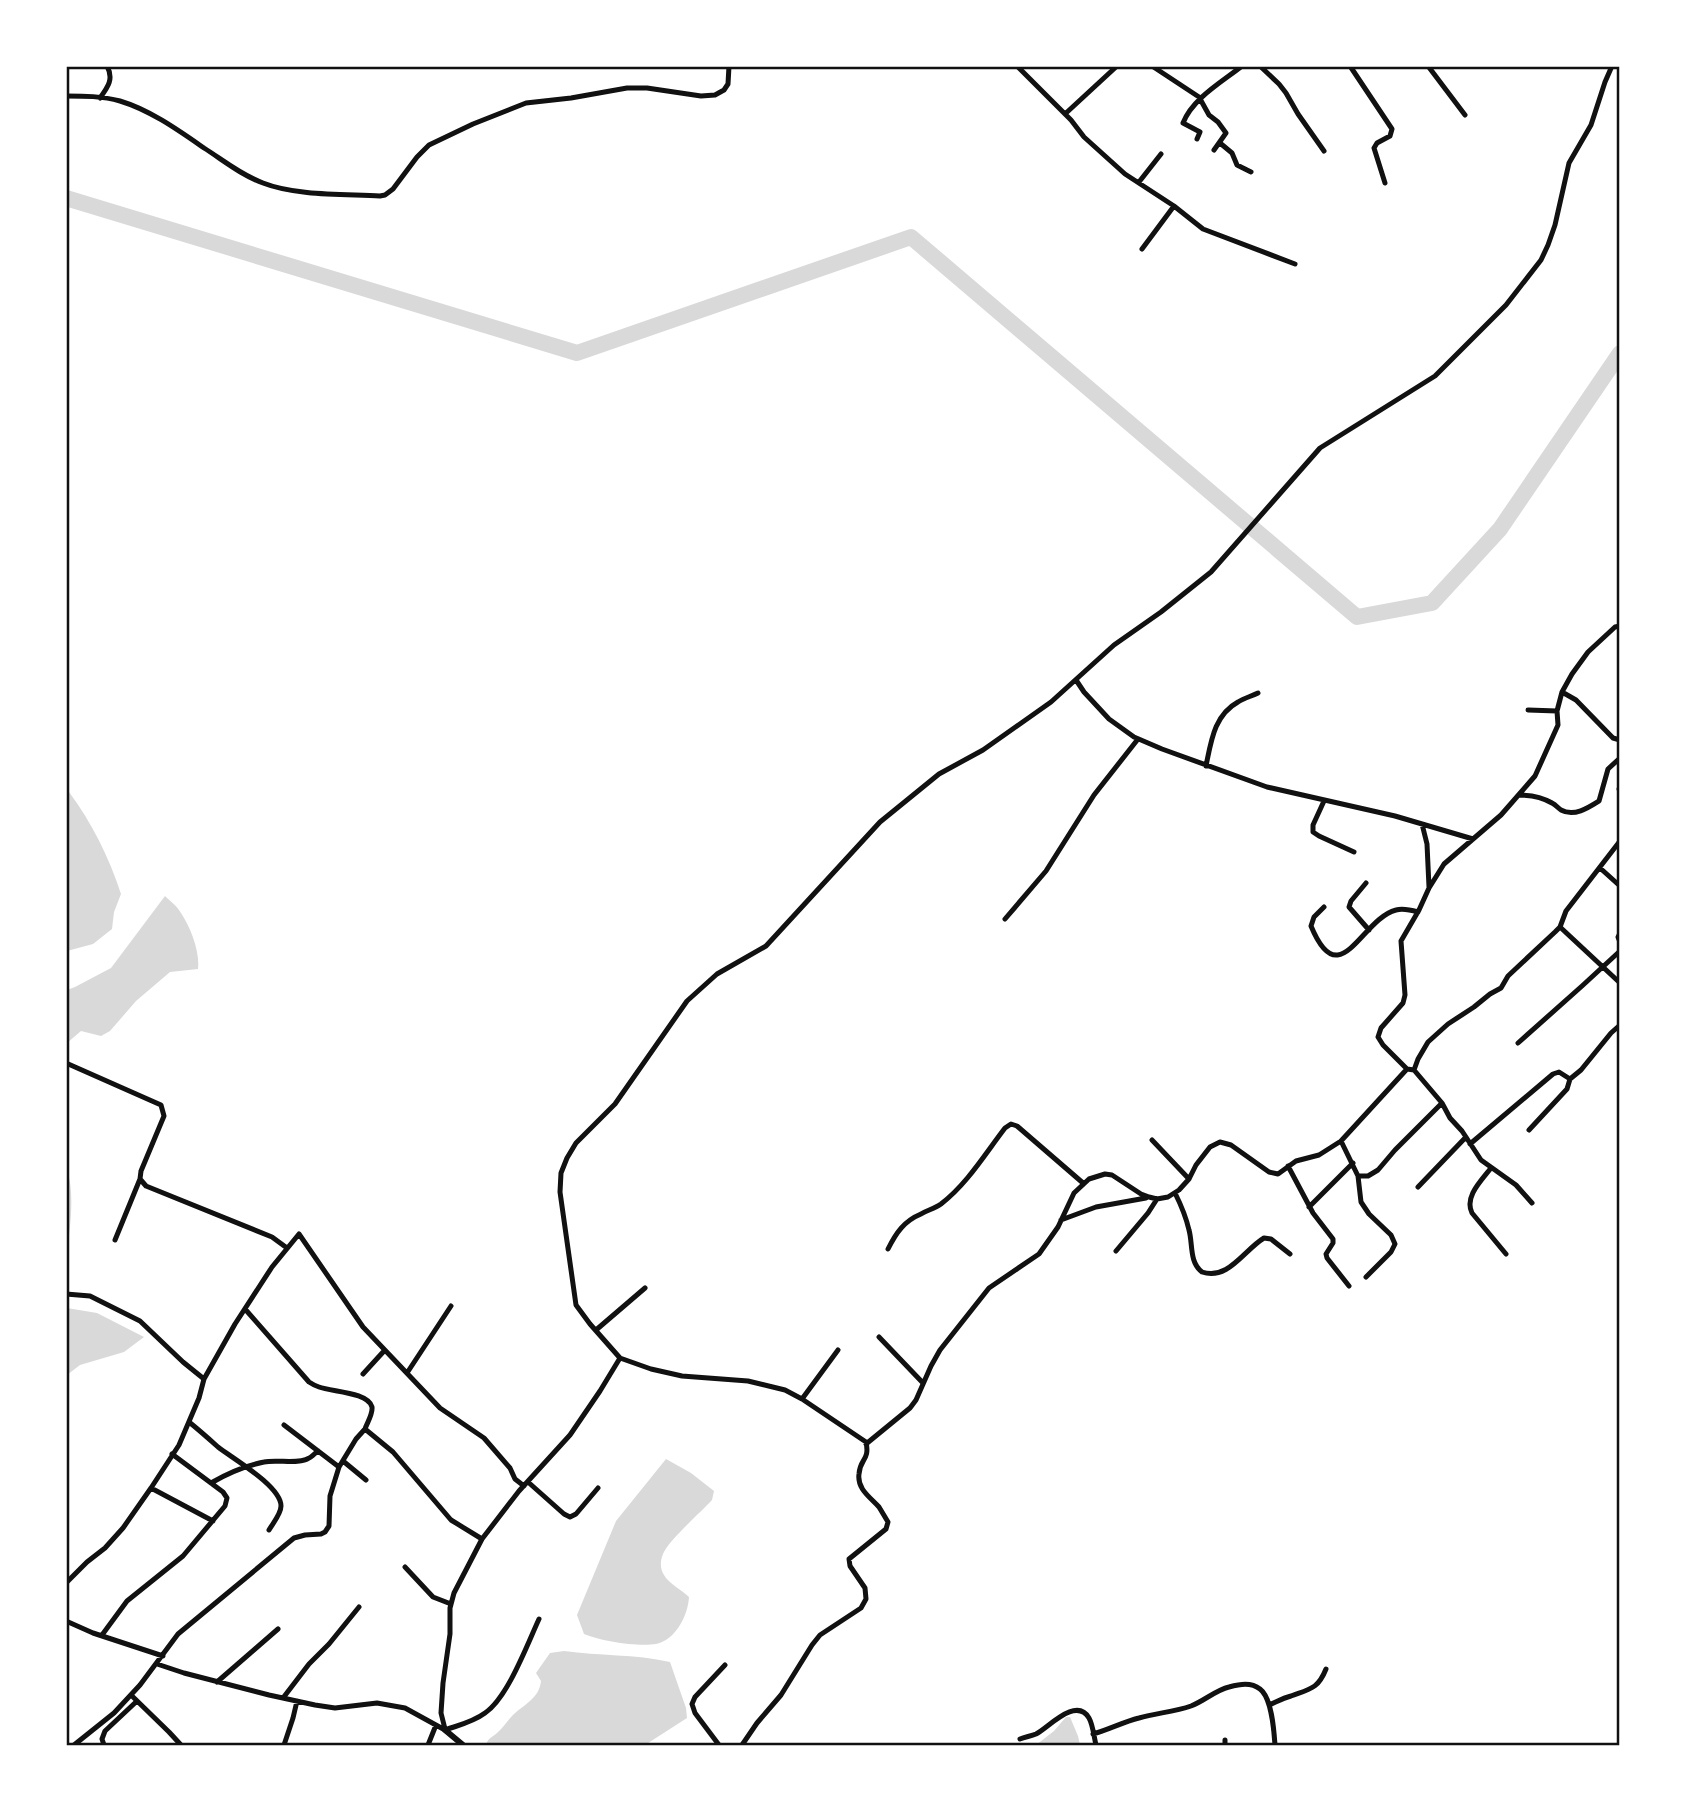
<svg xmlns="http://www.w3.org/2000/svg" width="1686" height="1812" viewBox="0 0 1686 1812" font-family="Quicksand,sans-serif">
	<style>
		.water { fill: #d9d9d9 }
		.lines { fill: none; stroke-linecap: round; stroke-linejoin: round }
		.river { stroke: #d9d9d9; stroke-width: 16 }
		.minor { stroke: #111; stroke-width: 5 }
		.tertiary { stroke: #111; stroke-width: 6 }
		.neatline { fill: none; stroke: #111; stroke-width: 2.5 }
	</style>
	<rect width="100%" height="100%" fill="#fff"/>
	<path class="water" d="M66 791 69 792C92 823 109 857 121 894L114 912 112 929 93 944 67 951Z
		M165 896C170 901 177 906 181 913 191 928 200 952 198 969L170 972 136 1001 110 1031 101 1036 81 1031 67 1043V990L75 987 111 968Z
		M67 1170C75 1193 70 1228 67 1252Z
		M67 1308 97 1313 144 1337 124 1352 80 1365 67 1375Z
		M666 1459 691 1473 714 1491 712 1500C701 1512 668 1541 663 1554 660 1561 660 1569 664 1575 669 1584 681 1589 689 1597 688 1615 676 1640 656 1644 638 1647 600 1641 584 1634L577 1615 616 1521Z
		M564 1651C599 1656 635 1654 670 1662L686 1708 687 1718 645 1745H486C488 1738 491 1738 497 1733 503 1728 507 1721 512 1716 524 1704 539 1699 541 1681L536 1673 550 1653Z
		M1066 1717H1070L1078 1736 1080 1745H1036L1054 1731Z"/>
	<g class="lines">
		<path class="river" d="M66 198 577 353 911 237 1357 617 1432 603 1500 529 1620 353"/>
		<path class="minor" d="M1017 66 1071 120 1084 137 1125 174 1174 206 1203 229 1295 264
			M1152 66 1199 97 1209 115 1218 122 1226 133 1214 150
			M1260 66 1279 84 1286 93 1298 114 1324 151
			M1350 66 1392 129 1390 136 1377 143 1374 148 1385 183
			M1428 66 1465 115
			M66 96C84 96 102 96 120 101 150 110 178 130 204 148 223 160 241 175 263 183 296 196 345 194 380 196L385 195 393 189 417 157 429 145 473 124 526 103 571 98 627 88H647L701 96 715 95 724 90 728 84 729 66
			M100 98C108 87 114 79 107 66
			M1065 114 1117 66
			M1197 139 1200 132 1183 123C1193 98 1222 82 1242 66
			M1220 143 1232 153 1237 165 1251 172
			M1139 182 1161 154
			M1142 249 1174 206
			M1076 680 1084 692 1109 719 1134 737 1162 749 1267 787 1395 816 1473 839
			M1562 692 1576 700 1613 738 1620 740
			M1528 710 1557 711
			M1206 766C1211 742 1214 715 1238 702 1244 698 1252 696 1258 693
			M1619 789H1620
			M1519 795C1530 795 1542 797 1552 803 1556 805 1558 808 1561 810 1574 817 1588 808 1599 801L1608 769 1620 758
			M1324 801 1313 825V832L1319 836 1354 852
			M1422 824 1427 844 1429 887
			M1600 868 1620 886
			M1366 883 1351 901 1349 907 1369 930
			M1324 907 1314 917 1311 926C1340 996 1361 919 1396 910 1403 908 1411 910 1418 912
			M1005 919 1046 871 1094 795 1138 739
			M1560 927 1619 982
			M1620 933 1618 937 1620 942
			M1518 1043 1582 986 1620 951
			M66 1063 161 1105 164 1116 141 1171 140 1179 146 1186 272 1237 287 1248
			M1407 1069 1383 1045 1378 1037 1381 1028 1403 1003 1405 995 1401 941 1419 910 1429 888 1444 864 1501 815 1535 776 1558 725 1557 711 1562 692 1572 674 1588 652 1615 627 1620 626
			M1529 1130 1567 1089 1570 1079 1581 1070 1611 1033 1620 1025
			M1152 1140 1189 1179
			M1341 1141 1358 1176 1361 1202 1369 1214 1391 1235 1395 1244 1391 1252 1366 1277
			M1470 1144 1553 1074 1559 1072 1570 1079
			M1288 1166 1313 1213 1333 1239V1243L1326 1254 1327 1258 1349 1286
			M1491 1168C1481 1181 1464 1197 1472 1213L1506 1254
			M1358 1176H1368L1378 1170 1395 1150 1442 1103
			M1418 1187 1466 1137
			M1175 1193C1181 1205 1186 1217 1189 1230 1193 1244 1189 1262 1202 1272 1228 1281 1244 1250 1264 1238L1271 1239 1290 1254
			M1532 1203 1516 1185 1481 1160 1462 1131 1450 1118 1442 1103 1414 1070 1418 1059 1428 1042 1448 1024 1474 1007 1490 994 1501 988 1508 976 1555 932 1560 927 1566 911 1620 841
			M1309 1207 1353 1163
			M1061 1220 1096 1207 1146 1198
			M115 1240 140 1179
			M888 1249C896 1233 904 1221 921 1214 927 1210 934 1209 941 1204 967 1184 985 1154 1005 1128L1011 1124 1017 1126 1083 1183
			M1116 1251 1148 1213 1157 1199
			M66 1294 90 1296 140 1321 183 1362 204 1379
			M245 1309 309 1382C312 1384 316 1386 319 1387 332 1392 368 1392 372 1407 373 1414 367 1423 365 1429
			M596 1330 645 1288
			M879 1337 923 1383
			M407 1373 451 1306
			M363 1374 384 1351
			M802 1399 838 1350
			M189 1422C199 1430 208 1438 218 1447 232 1458 281 1486 281 1506 281 1514 273 1523 269 1530
			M284 1425 339 1467
			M866 1444 910 1408 916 1400 931 1366 940 1350 989 1288 1039 1254 1058 1227 1074 1193 1089 1179 1105 1174 1112 1175 1141 1194 1149 1197 1157 1199 1168 1197 1179 1190 1189 1179 1196 1165 1210 1147 1220 1142 1231 1145 1269 1172 1278 1174 1296 1161 1319 1155 1341 1141 1407 1069 1414 1070
			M343 1461 366 1480
			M528 1482 564 1514 570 1517 576 1514 598 1488
			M211 1483C228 1473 244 1466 264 1462 277 1459 299 1465 309 1458 312 1457 315 1453 318 1451
			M151 1488 213 1521
			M405 1567 433 1597 451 1604
			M66 1583 87 1562 105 1548 123 1528 151 1488 179 1445 199 1398 204 1379 235 1324 272 1267 299 1234 363 1327 440 1408 484 1438 510 1468 515 1479 524 1486
			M66 1621 93 1633 163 1656
			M102 1635 127 1601 183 1556 225 1506 227 1498 223 1492 172 1454
			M157 1664 184 1673 269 1695 315 1705 335 1708 377 1703 405 1708 445 1730C459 1725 473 1722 485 1713 508 1697 527 1645 539 1619
			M217 1682 278 1629
			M131 1695 169 1732 181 1745
			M283 1698 309 1664 329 1644 359 1607
			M1269 1705C1276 1702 1283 1698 1291 1696 1310 1689 1318 1689 1326 1669
			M445 1729 441 1713 443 1683 450 1634V1608L454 1593 482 1539 519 1491 570 1435 600 1391 620 1358
			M1093 1734C1108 1730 1123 1722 1139 1718 1156 1713 1174 1712 1191 1706 1204 1701 1216 1690 1229 1687 1240 1684 1251 1682 1260 1689 1272 1698 1274 1731 1275 1745
			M1020 1739C1025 1737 1031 1736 1036 1734 1048 1728 1076 1696 1089 1718 1093 1725 1094 1737 1096 1745
			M74 1745 114 1713 140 1685 178 1634 294 1538 305 1535 321 1534 325 1532 329 1526 330 1496 339 1467 356 1439 365 1429 393 1452 451 1520 482 1539
			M104 1745 102 1739 105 1731 137 1701
			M284 1745 293 1718 297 1701
			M428 1745 436 1725
			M719 1745 695 1713 692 1704 695 1697 725 1665
			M742 1745 757 1723 781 1695 812 1645 820 1635 861 1608 866 1599 865 1588 850 1566 849 1559 886 1529 888 1522C885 1517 882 1512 879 1507 870 1497 857 1489 859 1474 860 1458 870 1461 866 1442L802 1399 785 1390 748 1381 682 1376 651 1369 620 1358 590 1324 576 1305 560 1192 561 1173 567 1158 576 1143 615 1104 687 1001 717 974 766 946 880 822 939 774 983 750 1051 702 1114 645 1161 612 1211 572 1320 448 1435 376 1506 305 1541 260 1548 245 1555 225 1569 163 1591 125 1605 82 1612 66
			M1225 1745V1740"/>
		<path class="tertiary" d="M445 1730 463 1745"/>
	</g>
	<rect width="1686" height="1812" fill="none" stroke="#ffffff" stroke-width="136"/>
	<rect x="68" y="68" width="1550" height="1676" class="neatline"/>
</svg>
